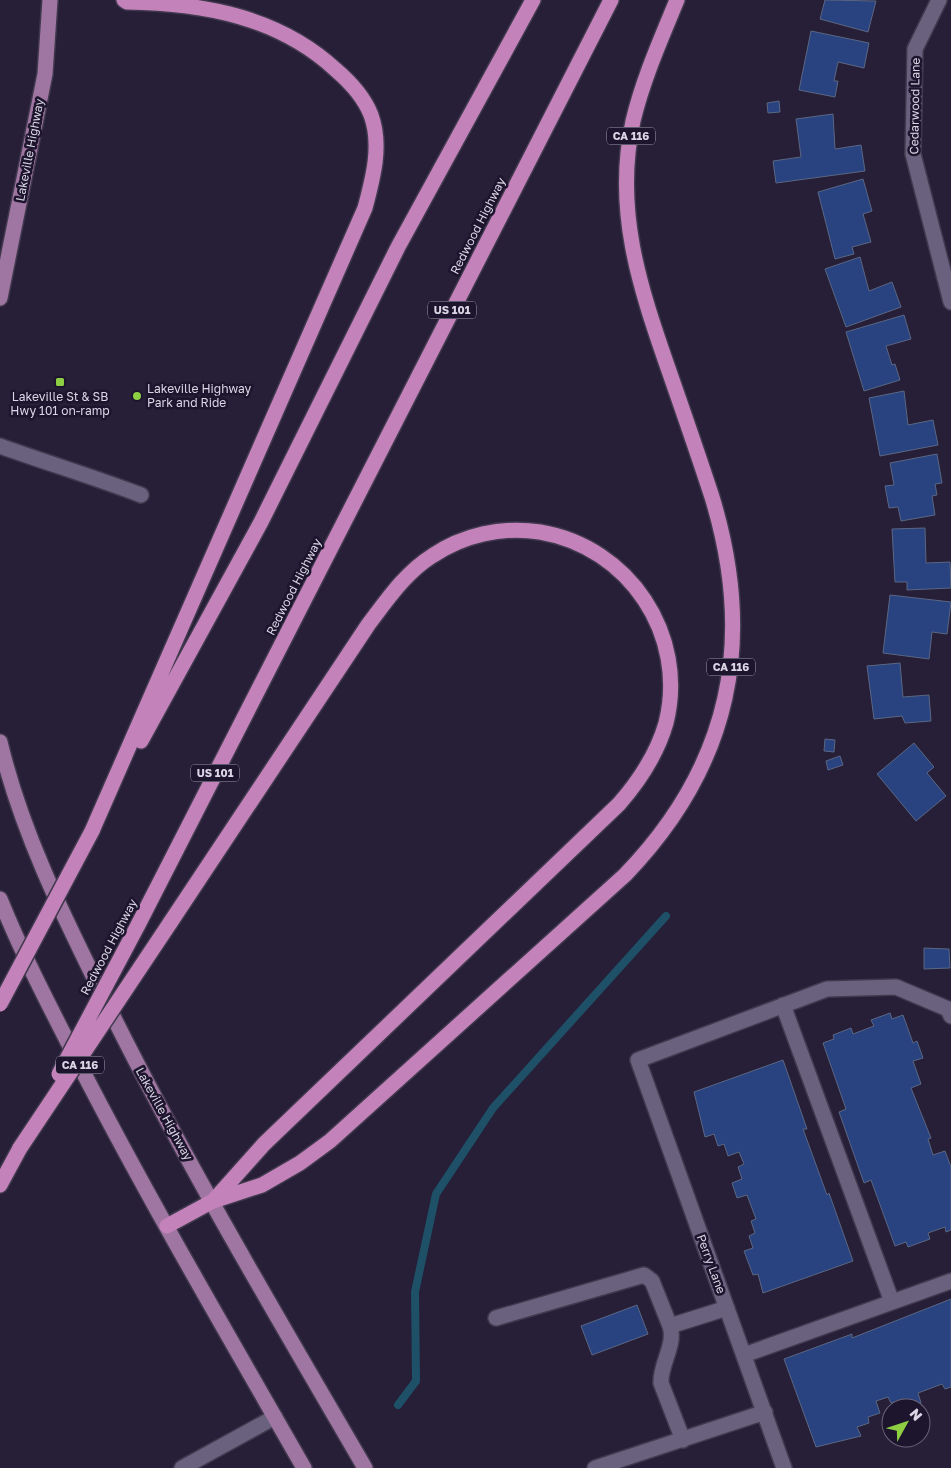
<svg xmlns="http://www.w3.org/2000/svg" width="951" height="1468" viewBox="0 0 951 1468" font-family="'Golos Text',sans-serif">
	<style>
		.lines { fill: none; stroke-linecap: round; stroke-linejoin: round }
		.stream { stroke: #1e5067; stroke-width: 8 }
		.building { fill: #294280; stroke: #5a6783 }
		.minor-casing { stroke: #40394e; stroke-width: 18 }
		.major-casing { stroke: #40394e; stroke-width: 18 }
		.highway-casing { stroke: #40394e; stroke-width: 18 }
		.minor { stroke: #6a617e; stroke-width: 15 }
		.major { stroke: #9f75a1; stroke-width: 15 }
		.highway { stroke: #c382b9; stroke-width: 15 }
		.highway-bridge-casing { stroke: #40394e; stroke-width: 18; stroke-linecap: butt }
		.highway-bridge { stroke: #c382b9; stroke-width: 15 }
		.poi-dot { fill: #8ece43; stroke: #1d152d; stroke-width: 2 }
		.labels { text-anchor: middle; stroke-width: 5; stroke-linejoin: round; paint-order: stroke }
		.shield { fill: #1d152d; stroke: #a19cae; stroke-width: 1 }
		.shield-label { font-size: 11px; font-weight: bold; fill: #dad6e6 }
		.street-label { font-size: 12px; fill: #dad6e6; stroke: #1d152d }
		.poi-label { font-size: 12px; fill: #dad6e6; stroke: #1d152d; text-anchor: start }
	</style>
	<rect width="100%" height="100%" fill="#271e37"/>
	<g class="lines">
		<path class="stream" d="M398 1405 416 1381 415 1292 436 1194 493 1108 666 916"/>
	</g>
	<path class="building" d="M825 0 876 1 868 32 820 19Z
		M811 31 869 43 864 68 838 62 834 81H838L835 97 799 90Z
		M779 101 780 112 768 113 767 103Z
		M833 114 835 149 861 145 865 171 776 183 773 161 801 157 796 119Z
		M863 179 872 211 863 214 871 242 852 247 854 254 835 259 818 192Z
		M860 257 869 291 892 282 901 307 846 327 825 269Z
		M904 315 911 339 886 346 892 365 895 364 900 380 864 391 846 332Z
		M904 391 908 425 933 420 938 445 880 456 869 398Z
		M937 454 942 483 935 484 937 495 932 496 935 515 901 521 898 507 889 508 885 486 894 485 890 463Z
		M925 528 926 563 950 562 951 588 907 590V582H895L892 529Z
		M890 595 951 602 947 634 932 632 929 659 883 653Z
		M900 663 903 697 929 695 931 721 905 723 902 716 874 719 867 666Z
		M825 739 835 740 834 752 824 751Z
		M914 743 934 767 927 773 946 796 916 821 877 774Z
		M840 756 843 765 828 770 826 761Z
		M924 948 949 949 950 968 924 969Z
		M890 1013 892 1019 903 1015 913 1043 917 1041 923 1058 913 1061 921 1084 911 1088 931 1138 928 1139 933 1155 945 1151 951 1167V1230L946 1232 945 1227 928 1233 930 1239 908 1247 906 1242 895 1246 871 1180 864 1183 839 1112 846 1109 823 1043 834 1039 833 1035 851 1028 853 1034 874 1026 871 1020Z
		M783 1060 807 1129H803L827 1195 829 1193 853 1261 763 1293 758 1274 753 1275 744 1251 753 1248 749 1236 755 1233 751 1221 756 1219 747 1195 737 1198 732 1183 742 1179 738 1167 744 1164 739 1152 728 1156 724 1144 718 1146 714 1134 705 1137 694 1092Z
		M951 1299V1387L945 1389 942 1384 918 1393 921 1403 908 1408 903 1399 891 1403 888 1397 876 1401 880 1413 868 1417 869 1423 857 1427 861 1436 816 1447 784 1359 852 1334V1338Z
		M637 1305 648 1334 592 1355 581 1326Z"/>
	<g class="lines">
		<g class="minor-casing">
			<path id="minor" d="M939 0 915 49 913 154 951 302
				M0 446C47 463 94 477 141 495
				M783 1005 892 1302
				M496 1318 644 1275 652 1281 670 1326 727 1308
				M670 1326C676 1345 660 1364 661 1383L683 1440
				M744 1355 951 1281
				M182 1468 275 1417
				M595 1468 765 1412
				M784 1468 638 1060 827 989 896 987 948 1009 951 1016"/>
		</g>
		<g class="major-casing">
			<path id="major" d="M0 298 45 74 50 0
				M0 742C21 831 63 915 103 996 182 1157 275 1313 365 1468
				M0 899C23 956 52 1011 80 1066 150 1202 228 1335 304 1468"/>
		</g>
		<g class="highway-casing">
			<path id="highway" d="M141 741 261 522 398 247 533 0
				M92 831 365 208C373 178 382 145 371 115 364 97 350 82 336 70 279 17 203 3 127 2L124 0
				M170 923 368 625C387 600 405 573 432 556 463 535 502 526 540 532 629 547 688 635 666 723 657 754 640 780 619 804L264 1144 214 1200
				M138 925 611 0
				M0 1185 20 1148
				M167 1226 213 1201 262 1185 300 1163 330 1141 625 875C731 765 756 641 712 497 698 454 683 411 668 368 639 285 614 209 633 121 643 79 661 39 677 0"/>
		</g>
		<use href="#minor" class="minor"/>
		<use href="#major" class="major"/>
		<use href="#highway" class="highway"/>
		<g class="highway-bridge-casing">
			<path id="highway-bridge" d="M0 1004 92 831
				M59 1074 138 925
				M20 1148 170 923"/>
		</g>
		<use href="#highway-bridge" class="highway-bridge"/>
	</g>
	<g class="poi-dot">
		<rect x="55" y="377" width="10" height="10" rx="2.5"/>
		<circle cx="137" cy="396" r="5"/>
	</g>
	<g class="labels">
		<g class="shield">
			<rect x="607" y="127.5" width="48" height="17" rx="4"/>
			<rect x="428" y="301.5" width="48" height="17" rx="4"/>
			<rect x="707" y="658.5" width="48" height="17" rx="4"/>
			<rect x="191" y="764.5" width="48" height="17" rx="4"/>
			<rect x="56" y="1056.5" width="48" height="17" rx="4"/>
		</g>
		<g class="shield-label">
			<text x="631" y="140">CA 116</text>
			<text x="452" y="314">US 101</text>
			<text x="731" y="671">CA 116</text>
			<text x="215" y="777">US 101</text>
			<text x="80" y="1069">CA 116</text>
		</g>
		<g class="street-label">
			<text transform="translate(915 106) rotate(-89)" y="4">Cedarwood Lane</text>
			<text transform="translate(30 150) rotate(-79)" y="4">Lakeville Highway</text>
			<text transform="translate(478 226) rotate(-63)" y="4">Redwood Highway</text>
			<text transform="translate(294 587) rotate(-63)" y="4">Redwood Highway</text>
			<text transform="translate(109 947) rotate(-62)" y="4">Redwood Highway</text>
			<text transform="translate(164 1114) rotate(61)" y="4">Lakeville Highway</text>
			<text transform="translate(711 1264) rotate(70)" y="4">Perry Lane</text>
		</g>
		<g class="poi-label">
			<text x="147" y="393">Lakeville Highway<tspan x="147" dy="14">Park and Ride</tspan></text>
			<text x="60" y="401" text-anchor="middle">Lakeville St &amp; SB<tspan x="60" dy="14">Hwy 101 on-ramp</tspan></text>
		</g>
	</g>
	<g transform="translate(906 1423) rotate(50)"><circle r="24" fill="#1d152d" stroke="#696277"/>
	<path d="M0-4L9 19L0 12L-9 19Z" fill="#8ece43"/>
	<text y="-8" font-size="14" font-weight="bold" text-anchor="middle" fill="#dad6e6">N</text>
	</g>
</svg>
